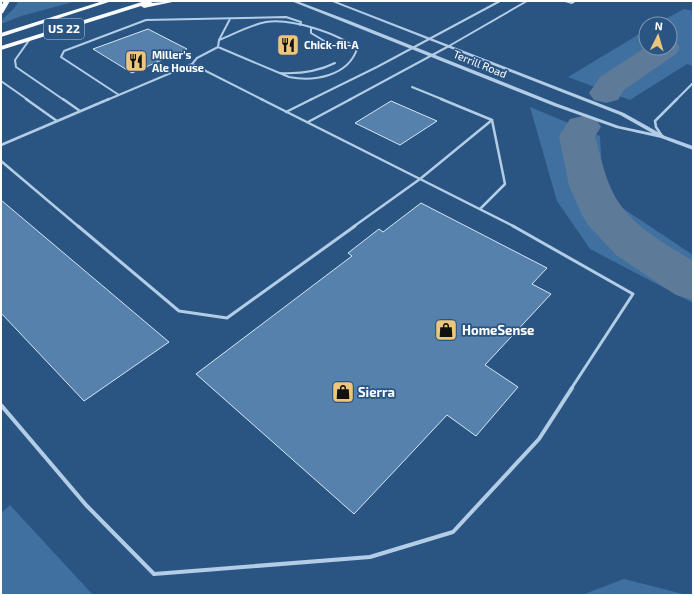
<svg xmlns="http://www.w3.org/2000/svg" width="694" height="596" viewBox="0 0 694 596" font-family="'Exo 2',sans-serif">
	<style>
		.green { fill: #3f709f }
		.lines { fill: none; stroke-linecap: round; stroke-linejoin: round }
		.river { fill: #5d7a99; fill-rule: evenodd }
		.building { fill: #5681ac; stroke: #d6e6f5 }
		.service-far3 { stroke: #b3cde6; stroke-width: 2 }
		.service-far2 { stroke: #b3cde6; stroke-width: 2.5 }
		.service-far1 { stroke: #b3cde6; stroke-width: 3 }
		.service { stroke: #b3cde6; stroke-width: 4 }
		.tertiary { fill: #b3cde6; fill-rule: evenodd }
		.trunk { fill: #fafcfe; fill-rule: evenodd }
		.labels { text-anchor: middle; stroke-width: 3.5; stroke-linejoin: round; paint-order: stroke }
		.far-poi-label { font-size: 11px; font-weight: bold; fill: #fff; stroke: #2a5583; text-anchor: start }
		.far-street-label { font-size: 11px; fill: #fff; stroke: #2a5583 }
		.shield { fill: #2a5583; stroke: #bfccda; stroke-width: 1 }
		.shield-label { font-size: 12px; font-weight: bold; fill: #fff }
		.poi-label { font-size: 13px; font-weight: bold; fill: #fff; stroke: #2a5583; text-anchor: start }
	</style>
	<rect width="100%" height="100%" fill="#2a5583"/>
	<path class="green" d="M18 1H77L21 16 1 24V21L16 6Z
		M684 9 693 11V66L687 64 630 100 568 77 646 30V48H670V24H656Z
		M530 107 600 136 602 171 606 185 621 207 693 255V303L590 249 557 201Z
		M10 505 93 595H1V513Z
		M624 579 687 595H582Z"/>
	<g class="lines">
		<path class="river" d="M670 40 676 42 680 48 676 54 624 90 618 100 606 103 594 100 589 93 600 77 646 47 670 48Z
			M583 116 596 119 601 127 595 136C600 152 603 171 610 186 625 223 661 241 693 261V300L676 295 616 255 588 225 582 215 569 186 559 136 570 119Z"/>
	</g>
	<path class="building" d="M148 29 187 49 132 73 93 49Z
		M391 101 437 121 400 145 355 123Z
		M1 200 169 342 84 401 1 313Z
		M421 203 547 268 532 284 551 294 485 365 518 387 476 436 447 415 354 514 196 374 352 256 348 253 379 229 383 232Z"/>
	<g class="lines">
		<path class="service-far3" d="M565 1 572 3 575 1
			M311 29V33L331 45
			M30 39 15 60 16 67 64 100
			M218 47 219 40 230 19
			M192 64 263 100
			M280 73C300 74 317 72 335 63
			M1 81 28 100
			M412 87 444 100
			M119 95 61 57 64 51 146 20 286 17 301 22 300 25
			M107 100 192 64 197 58 218 47 289 77C314 82 348 76 357 49 338 33 291 18 266 22 250 25 234 34 219 40
			M310 100 377 67 500 1
			M349 100 449 46 527 1
			M676 100 693 83"/>
		<path class="service-far2" d="M26 99 57 121
			M63 99 80 111
			M261 99 420 179 353 227
			M441 99 492 120 505 184 480 209
			M286 112 312 99
			M492 120 420 179 515 227
			M308 122 351 99
			M662 136 656 127 655 121 677 99
			M1 145 109 99
			M1 161 79 227"/>
		<path class="service-far1" d="M78 226 179 311 227 318 355 226
			M513 226 633 294 571 389"/>
		<path class="service" d="M1 405 86 505 154 574 370 557 453 532 539 439 572 388"/>
		<path class="tertiary" d="M291 1H297L350 21 558 104 619 126 652 133 620 115 330 1H335L624 113 665 136 693 146V150L661 138 616 128 554 106Z"/>
		<path class="trunk" d="M4 1H10L3 13 1 14V6Z
			M103 1H112L1 37V33Z
			M145 1H154L151 3 177 1 144 8 141 6 1 50V46Z"/>
	</g>
	<defs>
		<g id="restaurant-square" transform="scale(1.15)"><rect x="-9" y="-9" width="18" height="18" rx="4" fill="#edc67b" stroke="#2a5583"/><path d="M-5-6h1v4h1v-4h1v4h1v-4h1v5L-1.5 .5V6h-2V.5L-5-1ZM5-6V6H3V1.5H1.5Q1.5-4 5-6Z" fill="#111"/></g>
		<g id="shop-square" transform="scale(1.15)"><rect x="-9" y="-9" width="18" height="18" rx="4" fill="#edc67b" stroke="#2a5583"/><path d="M-5-2.5h2.3a2.7 3.5 0 0 1 5.4 0H5L5.5 6h-11ZM-1.5-2.5h3a1.5 2.3 0 0 0-3 0Z" fill="#111"/></g>
	</defs>
	<g fill-rule="evenodd">
		<use href="#restaurant-square" x="288" y="45"/>
		<use href="#restaurant-square" x="136" y="61"/>
		<use href="#shop-square" x="446" y="330"/>
		<use href="#shop-square" x="343" y="392"/>
	</g>
	<g class="labels">
		<g class="far-poi-label">
			<text x="304" y="49">Chick-fil-A</text>
			<text x="152" y="59">Miller's<tspan x="152" dy="13">Ale House</tspan></text>
		</g>
		<g class="far-street-label">
			<text transform="translate(480 64) rotate(22)" y="4">Terrill Road</text>
		</g>
		<rect class="shield" x="44" y="19" width="40" height="20" rx="3"/>
		<g class="shield-label">
			<text x="64" y="33">US 22</text>
		</g>
		<g class="poi-label">
			<text x="462" y="335">HomeSense</text>
			<text x="358" y="397">Sierra</text>
		</g>
	</g>
	<rect width="694" height="596" fill="none" stroke="#ffffff" stroke-width="4"/>
	<g transform="translate(658 36) rotate(5)"><circle r="19" fill="#2a5583" stroke="#7f99b5"/>
	<path d="M0-3L7 15L0 10L-7 15Z" fill="#edc67b"/>
	<text y="-6" font-size="11" font-weight="bold" text-anchor="middle" fill="#ffffff">N</text>
	</g>
</svg>
